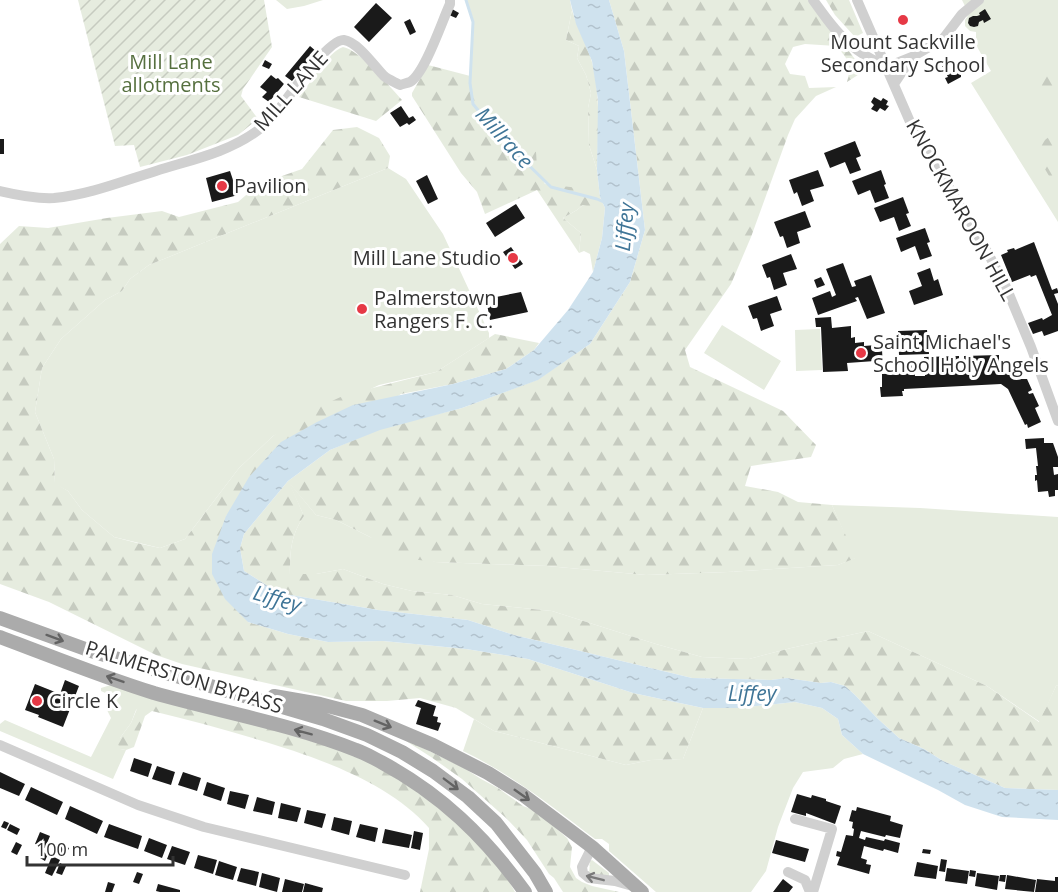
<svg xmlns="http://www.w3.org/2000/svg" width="1058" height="892" viewBox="0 0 1058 892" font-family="'Open Sans',sans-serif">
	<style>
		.green { fill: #e6ecdf }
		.forest { fill: url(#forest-firs) }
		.garden { fill: url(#garden-furrows) }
		.water { fill: url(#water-ripples) }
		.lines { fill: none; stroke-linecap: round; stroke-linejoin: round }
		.stream { stroke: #cfe2ee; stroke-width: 3 }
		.building { fill: #1a1a1a }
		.minor { stroke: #d0d0d0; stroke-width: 10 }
		.major { stroke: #ababab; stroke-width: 14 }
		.oneway { stroke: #636363 }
		.oneway2 { stroke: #7a7a7a }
		.poi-dot { fill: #e63946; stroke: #fff; stroke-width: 2 }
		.labels { text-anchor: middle; stroke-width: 6; stroke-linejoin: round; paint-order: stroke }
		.poi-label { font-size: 20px; fill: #333; stroke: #fff; text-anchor: start }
		.park-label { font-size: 20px; fill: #56703f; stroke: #fff }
		.street-label { font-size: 20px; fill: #333; stroke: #fff }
		.water-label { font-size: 21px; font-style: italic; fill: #3f7597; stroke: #fff }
	</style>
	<defs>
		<pattern id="forest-firs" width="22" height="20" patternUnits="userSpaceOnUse" patternTransform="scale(1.5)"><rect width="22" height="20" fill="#e6ecdf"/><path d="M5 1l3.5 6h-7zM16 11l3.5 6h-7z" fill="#c6cbc0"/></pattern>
		<pattern id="garden-furrows" width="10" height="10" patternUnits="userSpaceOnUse" patternTransform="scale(1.5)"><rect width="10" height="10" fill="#e6ecdf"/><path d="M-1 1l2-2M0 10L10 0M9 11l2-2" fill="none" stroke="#c6cbc0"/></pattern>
		<pattern id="water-ripples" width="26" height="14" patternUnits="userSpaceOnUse" patternTransform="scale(1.5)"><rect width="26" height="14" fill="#cfe2ee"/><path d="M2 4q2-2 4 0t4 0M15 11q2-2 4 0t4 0" fill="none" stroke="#b2c2cd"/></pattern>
	</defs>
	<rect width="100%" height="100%" fill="#fff"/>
	<path class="green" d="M276 0H323L304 6 287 9Z
		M467 0H570L572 10 566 40 579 46 577 58 586 75 591 93 588 108 589 145 597 170 600 197 605 208 602 238 593 272 590 254 584 251 579 253 581 233 563 218 577 210 583 205 552 187 500 136 474 103 471 76 474 22Z
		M962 0H1058V222L971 83 991 71 976 45V32L970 31 965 26V20L969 14Z
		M388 168 406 179 443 234 489 333V338L436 372 379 385 273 436 239 468 185 539 160 548 114 537 82 510 68 491 55 484 54 459 35 412 42 368 61 339 105 300 122 291 130 279 149 265Z
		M722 325 781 361 764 390 704 353Z
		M820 329 822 370 796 371 795 330Z
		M288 481 316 515 336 520 370 537 435 562 547 566 646 575 728 572 838 565 855 558 832 505 920 508 1058 517V685L1056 686 1040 722 987 686 868 631 791 648 749 659 702 657 656 644 552 611 482 604 452 595 412 591 383 584 343 569 316 574H290C290 551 291 535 304 516Z
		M114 684 152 697 136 710 131 723 120 738V749L126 750 113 779 0 731V724L5 720 91 757 111 718 107 710 111 699 116 698 101 691V688Z
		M795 702 822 708 838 719 842 735 863 754 844 759 833 768 803 772 793 788 778 827 766 871 751 892H656L609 851V844L602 839H595C553 807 511 774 463 751L474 719 494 731 626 765 651 760 683 759 703 708H737Z"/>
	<path class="forest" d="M609 0H810L864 71 847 82C852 63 848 59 836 46L805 44 793 47 785 64 790 74 805 76 809 88 836 87 816 96 795 119 788 135 751 237 731 284 685 350 690 367 783 411 816 445 811 457 751 466 745 486 778 492 798 502 832 505 856 558 838 565 728 572 646 575 547 566 435 562 403 558 370 537 336 520 316 515 290 484 304 516C291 535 290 551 290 574H316L343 569 383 584 412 591 452 595 482 604 552 611 656 644 702 657 749 659 791 648 868 631 987 686 1039 722 1056 686 1058 685V790L1005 788 943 761 924 749 899 738 877 718 855 695 845 686 831 682 821 683 787 678 771 680 692 678 514 635 468 620 378 610 279 593 244 571 240 548 244 534 288 481 330 450 382 428 462 408 537 380 590 344 630 282 645 230 624 51Z
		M826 0H849L863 33 855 37 835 15Z
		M572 10C577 28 587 44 592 62 601 97 598 134 597 170L589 145 588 108 591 93 586 75 577 58 579 46 566 40Z
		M343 47C360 50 390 87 402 100L376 121 299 97C310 84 328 52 343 47Z
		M1058 60V114L1034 72Z
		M428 65 474 77C477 90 488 119 496 129 506 140 517 148 529 156L536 151 537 169 545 184 587 189 600 197 594 208 583 205 577 210 563 218 581 233 579 253 537 190 485 214 477 192 461 173 412 96V93Z
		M357 127 379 138 390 156 388 168 149 265 130 279 122 291 105 300 61 339 42 368 35 412 54 459 55 483 68 491 82 510 114 537 137 543 160 548 185 539 239 468 273 436 310 411 345 395 436 372 495 334 539 343 534 350 506 369 453 384 401 394 226 516 248 622 288 634 328 642 383 641 466 649 528 659 633 693 703 708 683 759 651 760 626 765 494 731 456 708 420 698 387 701H346L182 664 156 655 49 602 0 584V244L19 226 48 228 107 218 162 211 179 217 238 202 259 184 302 169 333 130Z
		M1058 130V191L1033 149Z
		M152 697 235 718 357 755 432 799 481 844 506 876 515 892H420L429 849V828C389 782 316 757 259 740 224 729 188 720 152 711L145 716 134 747 126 750 120 749 118 744 120 738 131 723 139 704Z
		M406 741 417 745 464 768 481 779 498 788 523 806 537 811 567 838 572 847 570 867 576 878 582 882 592 886 619 892H563L554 878 549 874 527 840 506 818 462 779 431 757Z
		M592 860 609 873V877L589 875 590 861Z"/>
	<path class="garden" d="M78 0H264L272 47 243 89 241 96 258 119 238 135 187 155 140 167 134 145 115 146Z"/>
	<path class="water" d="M570 0H609L624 51 645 230 630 282 590 344 538 380 462 408 380 430 330 450 288 481 244 534 240 548 244 571 279 593 378 610 468 620 514 635 692 678 771 680 787 678 821 683 831 682 845 686 855 695 877 718 899 738 924 749 943 761 1005 788 1058 790V820L1002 817 965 805 938 790 863 754 842 735 838 719 822 708 795 702 737 708H703L633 693 528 659 466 649 383 641 328 642 288 634 248 622 225 599 212 574V554L226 516 249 477 281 442 317 422 353 405 453 384 506 369 534 350 568 310 593 272 602 238 605 208 600 197 597 170 598 100 592 61 576 24Z"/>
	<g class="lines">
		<path class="stream" d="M466 0 473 22 470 83 473 104 500 137 551 187 597 199 606 203"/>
	</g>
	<path class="building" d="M376 3 392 18 369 42 354 27Z
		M452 9 459 13 456 18 449 15Z
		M985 9 991 19 984 23 983 20 979 22 978 26 974 27 970 26 968 23 969 18 973 16H977L980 15 979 13Z
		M410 19 416 32 410 35 404 22Z
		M310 46 317 52 292 81 285 76Z
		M946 59 948 62 951 60 952 63 957 61 964 74 961 75V77L948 84 945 78 948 77 942 66 944 65 942 62Z
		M265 60 272 64 269 69 262 66Z
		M271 75 276 79 278 78 284 84 269 102 262 97 267 92 260 87Z
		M874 97 881 101 883 98 888 101 886 105 889 106 885 111 880 108 877 112 871 109 874 105 871 102Z
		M401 106 409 118 413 116 416 120 409 125 407 123 400 127 390 113Z
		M0 139H4V154H0Z
		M855 141 861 156 856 158 861 170 850 174 845 162 830 168 824 153Z
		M818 170 824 186 810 190 814 201 802 206 797 192 794 194 789 180Z
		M881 170 886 184 884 185 889 198 875 203 870 190 858 195 852 181Z
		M230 171 238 195 212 202 206 178Z
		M427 175 438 199 428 204 416 181Z
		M903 197 909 213 906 214 911 226 899 231 894 217 880 222 874 208Z
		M516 204 525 218 495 237 486 223Z
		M805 211 811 227 797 232 800 243 787 248 783 236 780 237 774 222Z
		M925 228 930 242 927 243 932 256 920 260 915 246 901 252 896 238Z
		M1034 242 1052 290 1057 288 1058 291V293L1054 294 1058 304V331L1044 336 1042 331 1033 334 1028 323 1042 318 1043 320 1052 315 1036 275 1031 277 1030 275 1012 282 1001 255 1008 252 1007 250 1014 248 1015 250Z
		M511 247 523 264 515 269 503 252Z
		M791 254 797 269 783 273 787 285 774 290 770 277 767 278 762 265Z
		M843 263 852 287 856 286 854 281 871 275 885 313 867 319 858 297 855 298 857 301 818 315 812 298 830 291 832 297 836 295 826 269Z
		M930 268 934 281 938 279 943 295 914 305 909 291 922 286 917 273Z
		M821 277 825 285 817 288 814 280Z
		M521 292 528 312 490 320 486 299Z
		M777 296 782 310 770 314 774 326 761 331 757 318 753 319 748 306Z
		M831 317 832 328 851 326V338L855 337V343L864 342V346L888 344V338H895V349L882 350 883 367H876L875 361 847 363 848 371 823 372 821 327H816L815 318Z
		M927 330 929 354 899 355 898 331Z
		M999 355V360H1001L1002 365 1009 368 1015 367 1016 379H1027L1032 390 1028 392 1029 394 1033 393 1039 406 1035 408 1041 422 1028 428 1027 424 1025 425 1008 389 1001 384 904 389V391H902L903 396 881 397 880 387H882V374L905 373 904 362 914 361 915 376H925L924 357 959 356V373H965L964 356Z
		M1044 438V443H1053L1058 457V467H1053L1054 475 1058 474V490H1055V496L1049 497 1048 491 1038 492 1037 480 1035 481V475H1037L1036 466H1038L1036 448 1026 449 1025 439Z
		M65 680 79 686 63 727 38 717 39 715 25 710 35 684 60 694Z
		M418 700 436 706 433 716 438 717 437 722 441 723 438 731 416 724 421 708 415 706Z
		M134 758 152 764 148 777 130 771Z
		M157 766 175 772 171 785 152 779Z
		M0 772 25 784 19 796 0 788Z
		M183 772 201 778 197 791 178 785Z
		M207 782 225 788 221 801 203 795Z
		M31 787 63 802 57 815 25 800Z
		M230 791 249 795 245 809 227 804Z
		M797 794 811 798 812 795 826 799V801L841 806 835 824 806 813V816L791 812Z
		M257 797 275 802 272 815 253 811Z
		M281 803 301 808 297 822 278 818Z
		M70 806 103 821 97 834 65 819Z
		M857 807 891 816 890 821 903 825 900 838 886 835 885 837 861 831 859 838 865 840 866 837 884 841 885 839 900 843 898 853 884 849 883 851 864 846 861 858 867 860 866 864 871 865 869 874 837 865 840 857 836 856 837 851 841 852 846 835 853 836 854 829 852 828 853 822 849 821 852 810 856 811Z
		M307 810 326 814 322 828 304 823Z
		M334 817 352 821 349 835 331 830Z
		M4 821 9 823 6 829 1 827Z
		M10 824 20 829 17 835 7 830Z
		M109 824 142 836 138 849 104 837Z
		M360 824 378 828 375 842 356 837Z
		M385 829 412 835 409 848 382 843Z
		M414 831 423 833 420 850 411 848Z
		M40 832 50 836 45 848 35 844Z
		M149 838 167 845 162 858 144 851Z
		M776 840 809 849 805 862 772 853Z
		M16 842 22 845 17 855 11 852Z
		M62 845 69 848 65 857 58 854Z
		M172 846 190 852 185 865 167 859Z
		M923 849 931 850 930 854 922 853Z
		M43 852 48 854 45 861 40 858Z
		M198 855 217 860 213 874 194 868Z
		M52 856 60 860 52 876 45 873Z
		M941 859 947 860 945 872 939 871Z
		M219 861 237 867 233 880 215 875Z
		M917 862 938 866 936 879 914 876Z
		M60 863 66 866 62 875 56 873Z
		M241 868 259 872 256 886 237 881Z
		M947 868 969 871 967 884 945 881Z
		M970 870 976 871 975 877 969 876Z
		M137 872 143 874 139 884 133 882Z
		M262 873 280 878 277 892 259 887Z
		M977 873 999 876 997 890 975 886Z
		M1000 875H1006L1005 882 999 881Z
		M1007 875 1036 880 1034 892 1005 889Z
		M1055 877H1058V892H1035L1037 879 1055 881Z
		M285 879 304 884 302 892H282Z
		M783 879 793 887 789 892H773Z
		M108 882 115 884 112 892H105Z
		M305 883 323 888 322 892H303Z
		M158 884 180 890V892H160L156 891Z"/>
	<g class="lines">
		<path class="minor" d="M813 0C824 15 835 32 850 44 861 54 874 61 887 67
			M857 0 911 124 983 244 1006 287 1031 347 1058 421
			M887 67 912 57 943 39 962 14 979 0
			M894 84 912 57
			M0 191C17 195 36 199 54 198 89 195 123 181 156 171 190 160 227 153 257 131 264 126 271 119 277 112 287 99 329 38 344 40 358 42 375 67 384 76 389 80 395 82 400 85 403 84 407 83 410 82 425 73 442 21 450 4V0
			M0 745 138 805 204 827 405 875
			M795 819 832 829 813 892
			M592 847 582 867 583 873 589 878 615 881 636 887
			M788 872 805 880 810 892"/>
		<path class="major" d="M0 618 91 651 323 719 367 735 402 752 433 771 468 797 496 823 535 873 546 892
			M0 637C51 656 102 677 154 693 221 712 291 724 356 750 365 753 373 758 381 762 441 794 485 837 525 892
			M274 696 320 704 362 715 433 745 488 773 523 795 592 847 642 892"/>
	</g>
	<defs><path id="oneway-shaft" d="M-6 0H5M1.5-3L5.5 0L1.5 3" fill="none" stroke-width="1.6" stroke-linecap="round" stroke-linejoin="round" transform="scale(1.5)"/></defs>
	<g class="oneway">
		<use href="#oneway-shaft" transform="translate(55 638) rotate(20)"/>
		<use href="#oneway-shaft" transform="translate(115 679) rotate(-161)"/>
		<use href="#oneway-shaft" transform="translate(383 724) rotate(22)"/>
		<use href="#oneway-shaft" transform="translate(303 732) rotate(-165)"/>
		<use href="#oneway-shaft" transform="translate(451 784) rotate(37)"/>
		<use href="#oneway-shaft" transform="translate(522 795) rotate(35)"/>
	</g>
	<use class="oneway2" href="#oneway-shaft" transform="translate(595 878) rotate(-166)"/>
	<g class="poi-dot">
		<circle cx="903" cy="20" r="6"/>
		<circle cx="222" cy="186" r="6"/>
		<circle cx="513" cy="258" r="6"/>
		<circle cx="362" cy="309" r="6"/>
		<circle cx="861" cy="353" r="6"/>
		<circle cx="37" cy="701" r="6"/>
	</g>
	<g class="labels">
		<g class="poi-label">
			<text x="903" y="49" text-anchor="middle">Mount Sackville<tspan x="903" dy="23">Secondary School</tspan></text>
			<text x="234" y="193">Pavilion</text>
			<text x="501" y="265" text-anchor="end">Mill Lane Studio</text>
			<text x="374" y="305">Palmerstown<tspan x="374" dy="23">Rangers F. C.</tspan></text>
			<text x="873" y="349">Saint Michael's<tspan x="873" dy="23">School Holy Angels</tspan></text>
			<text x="49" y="708">Circle K</text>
		</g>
		<g class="park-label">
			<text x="171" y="69">Mill Lane<tspan x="171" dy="23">allotments</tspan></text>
		</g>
		<g class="street-label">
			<text transform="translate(291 91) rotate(-48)" y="7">MILL LANE</text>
			<text transform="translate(961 210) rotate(61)" y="7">KNOCKMAROON HILL</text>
			<text transform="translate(184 677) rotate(17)" y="7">PALMERSTON BYPASS</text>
		</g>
		<g class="water-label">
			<text transform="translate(504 138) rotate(48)" y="7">Millrace</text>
			<text transform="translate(625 227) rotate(-85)" y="7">Liffey</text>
			<text transform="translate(277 599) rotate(16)" y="7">Liffey</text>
			<text x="752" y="701">Liffey</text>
		</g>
	</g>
	<path d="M27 856v9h146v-9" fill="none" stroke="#333333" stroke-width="3"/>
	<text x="36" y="856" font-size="18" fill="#333333" stroke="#ffffff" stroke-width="4.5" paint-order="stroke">100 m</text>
</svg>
